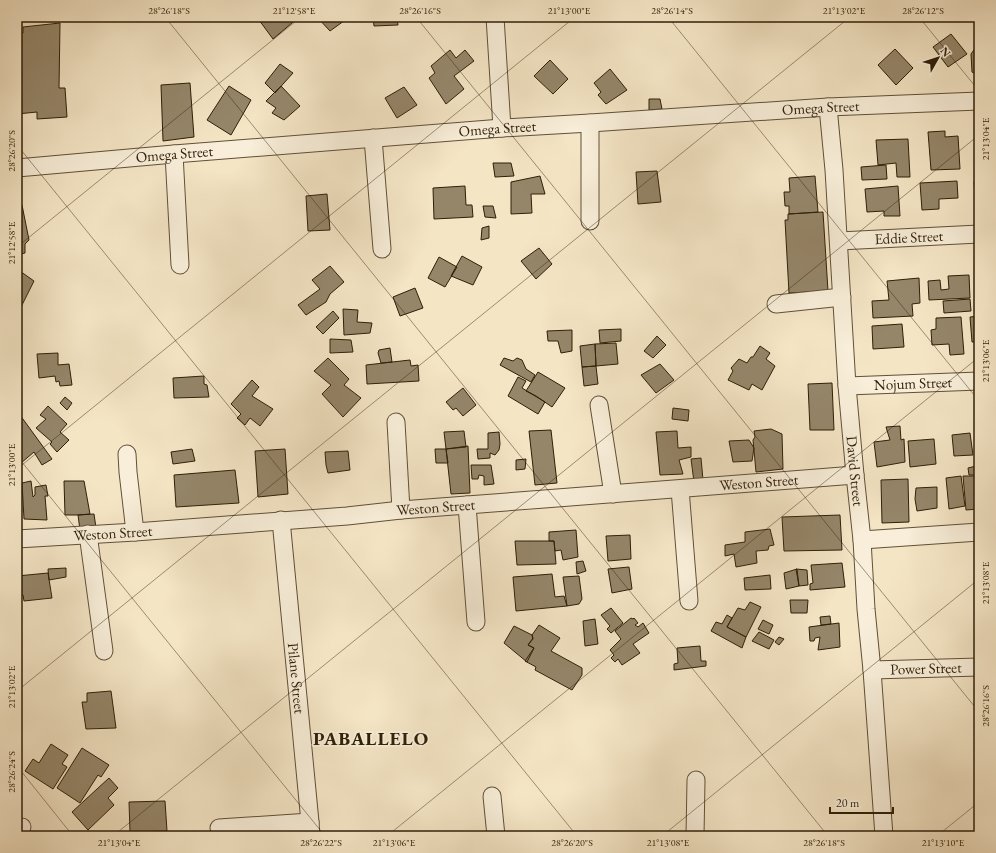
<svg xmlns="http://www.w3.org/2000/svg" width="996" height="853" viewBox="0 0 996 853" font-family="'EB Garamond',serif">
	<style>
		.building { fill: #95866a; stroke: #2f1f08 }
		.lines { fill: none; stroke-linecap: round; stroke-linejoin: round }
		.minor-casing { stroke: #605037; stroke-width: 19 }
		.minor { stroke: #f8eed9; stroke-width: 17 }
		.ticks { fill: none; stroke: #2f1f08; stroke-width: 1; stroke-opacity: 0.45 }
		.labels { text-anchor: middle; stroke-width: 3.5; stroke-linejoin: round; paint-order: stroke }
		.street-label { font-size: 15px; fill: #2f1f08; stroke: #f8eed9 }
		.district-label { font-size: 19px; font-weight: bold; letter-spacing: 1px; fill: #2f1f08; stroke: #f8eed9 }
		.neatline { fill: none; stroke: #2f1f08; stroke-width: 1.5 }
		.ticks-label { font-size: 10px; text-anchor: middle; fill: #2f1f08 }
	</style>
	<rect width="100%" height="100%" fill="#f4e5c5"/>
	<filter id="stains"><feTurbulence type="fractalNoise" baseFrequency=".005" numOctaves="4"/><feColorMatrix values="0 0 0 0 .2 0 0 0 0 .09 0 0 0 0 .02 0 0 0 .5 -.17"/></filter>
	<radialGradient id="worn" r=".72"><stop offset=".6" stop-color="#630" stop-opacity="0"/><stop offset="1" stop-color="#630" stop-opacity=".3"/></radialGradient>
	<path class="building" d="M263 17H288L293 22 273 39 259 20Z
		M317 17H347L348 18 330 31Z
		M373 17H397L398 25 374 26Z
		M60 23 59 88H65L67 117 37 119V112L17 114V34L23 33V27Z
		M951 34 967 54 948 67 933 47Z
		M979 35V76L972 72 971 54 979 43 975 41Z
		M895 49 913 68 896 85 878 65Z
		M450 50 456 58 465 50 474 61 454 76 464 89 446 104 429 78 435 73 431 66Z
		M550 60 568 79 553 94 534 76Z
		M280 64 293 73 275 93 265 83Z
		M610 69 627 90 606 104 598 95 601 92 594 83Z
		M190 83 194 137 163 141 161 85Z
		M229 86 251 100 231 135 207 120Z
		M281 86 300 106 284 120 272 113 276 108 266 101Z
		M404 87 417 105 397 118 385 98Z
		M649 99H660L662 109 649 110Z
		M945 131V137L958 136 960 169 931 170 928 132Z
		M908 139 910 177H897L896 163 878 165 876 140Z
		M977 140H979V160H978Z
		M493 163H511L514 176 495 177Z
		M886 165 887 179 862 180 861 167Z
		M657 171 661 202 638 204 636 172Z
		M540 176 545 194H531L532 213 511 214V182Z
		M815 176 818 212 789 214V206H785L784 192H790L789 178Z
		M957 181 958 198 939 199V209L922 210 920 183Z
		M974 182H979V206H976Z
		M465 186 466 205H472L473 217 434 219 433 188Z
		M898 186 900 216H884V211L867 212 865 189Z
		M327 194 330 230 308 231 306 196Z
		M22 205 29 240 25 244V253L17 255V206Z
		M483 206H493L496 218 485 217Z
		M823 212 828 291 789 293 785 220H788V214Z
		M489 226V238L481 240 482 228Z
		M539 248 552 264 536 279 521 261Z
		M462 256 482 267 473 285 451 276Z
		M439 257 457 267 445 287 428 278Z
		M330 266 344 282 330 294 326 302 306 315 298 305 320 289 312 280Z
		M17 269 34 281 17 315Z
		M969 275 970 298 929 300 928 281 940 280 941 290 949 289 948 276Z
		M919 278 920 303 912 304 913 316 873 318 872 301 889 300 887 281Z
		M415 288 423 308 400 316 393 297Z
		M970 299 971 311 944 313 943 301Z
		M343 309 358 310 357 322 372 323 370 333 344 335Z
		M333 311 339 318 323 334 316 327Z
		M979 316V342H972L970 317Z
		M961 317 964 354 950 355 949 344 932 345 931 330 936 329V318Z
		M902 324 904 347 873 349 872 326Z
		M621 329V341L600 343 599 330Z
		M572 330V351L561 353 558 341H548L547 331Z
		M657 336 666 345 653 358 644 351Z
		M330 339 351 340 353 352 330 353Z
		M616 343 618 364 596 366 595 344Z
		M595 344 596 366 582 367 580 346Z
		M760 346 770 353 766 359 775 366 762 390 752 384 749 390 728 380 733 371 731 368 739 359 747 363 751 357H753Z
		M390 348 392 362 381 363 378 353 379 350Z
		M58 353V365L69 364 72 385 60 386 59 381 56 382 55 376 39 378 37 354Z
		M328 358 349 379 344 385 361 398 343 417 322 394 331 385 314 371Z
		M504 358 513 361 517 358 522 360 526 369 535 375 531 382 500 365Z
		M410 360 411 366 418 365 419 381 367 384 366 365Z
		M660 364 674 380 656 393 641 375Z
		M596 366 598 384 584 386 582 367Z
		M538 372 565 388 552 407 536 396 526 391Z
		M204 376V384L207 385 209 397 174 398 173 378Z
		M518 377 526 381 522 388 545 402 538 414 508 396Z
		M252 380 259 387 252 396 273 409 260 426 250 418 245 425 237 418 241 414 231 404Z
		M832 383 834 430H810L808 384Z
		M463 388 476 405 463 416 456 408 453 410 446 402Z
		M65 397 72 403 67 410 60 403Z
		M48 406 67 424 60 432 69 440 57 452 50 444 52 442 36 428 46 419 40 415Z
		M673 408 689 410 688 421 672 419Z
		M20 415 52 459 42 465 34 452 21 463 17 457V417Z
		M900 426 901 440 904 439 905 462 877 467 874 442 890 440 886 427Z
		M771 429 782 434 783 469 756 472 753 440 755 437 754 431Z
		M551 430 557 483 535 485 529 431Z
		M464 431 466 447 446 449 444 432Z
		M677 431 678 448 691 447V457L679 460 683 474 660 475 656 432Z
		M499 432 500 444 499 450 495 455 490 453V458L478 459 477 449H488V433Z
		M970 433 973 455 954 456 952 435Z
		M934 439 936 464 910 467 908 441Z
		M749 440 754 448 752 461 733 462 729 441Z
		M468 446 470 493 451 494 446 449Z
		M192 449 195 461 173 464 171 452Z
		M285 449 288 494 258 497 255 451Z
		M435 449H446L448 463H436Z
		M348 451 350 470 328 473 326 465 325 452Z
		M701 458 703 480 694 482 691 459Z
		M526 459 525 469 516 470V460Z
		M471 465H491L494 484 484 485V476L479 475 478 479H472Z
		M976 466 979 475H969L968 468Z
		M235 470 239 503 176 507 174 475Z
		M961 476 965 506 949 509 946 478Z
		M963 476H975L979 509 966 510Z
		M908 479 909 522 882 523 881 480Z
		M31 481 33 497 35 495V487L46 485 48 496H45L47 520 24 519 22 483Z
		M64 481H84L90 514 78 515H65Z
		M937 487V508L917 511 915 499 916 488Z
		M94 514 96 528 80 530 78 515Z
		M840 515 842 550 784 551 782 517Z
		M770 529 774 545 769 546 768 550 756 551 757 563 736 567 734 554 725 556V545L745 542V532Z
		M576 530 578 557 563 560 561 550 555 551 554 541H549V532Z
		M630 535 631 559 608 561 606 536Z
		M515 541H554L556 564 517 565Z
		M583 561 586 571 577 574 576 562Z
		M842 563 845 587 810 590V584L813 583 811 565Z
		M629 567 632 589 612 593 608 569Z
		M66 568V577L49 580 48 569Z
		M796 569 807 570 808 585 799 586Z
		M797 569 799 586 786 589 784 573Z
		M48 573 52 598 24 601 23 595 18 596 17 576Z
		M552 574 555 597 564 596 567 606 516 611 513 577Z
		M770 575 771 589 745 590 744 578Z
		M579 576 582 599 579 604 567 606 563 577Z
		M790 600H808L807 613H791Z
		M750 602 761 607 746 637 727 627 738 608 745 610Z
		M611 608 623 623 611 633 607 629 610 626 601 615Z
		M727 615 732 618 727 627 746 637 742 648 711 631 716 622 722 624Z
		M830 616 831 624 821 625 820 617Z
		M631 618 633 619 634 618 638 623 635 625 638 627 643 623 649 633 633 644 640 653 622 665 618 659 615 662 611 658 614 655 610 650 621 639 615 631Z
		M595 619 598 644 585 646 583 621Z
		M763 620 773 625 769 634 758 629Z
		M839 623 840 647 818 650 820 637 815 638 814 641H810L809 627Z
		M539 625 560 638 551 651 582 668V675L572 690 535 670 536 667 525 661 534 648 528 645 533 639 532 635Z
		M514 626 532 635 533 638 528 645 534 648 527 662 504 643Z
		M759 632 774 640 769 649 752 641Z
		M779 637 784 639 779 645 775 642Z
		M700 646 701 661H706V666L674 670V664L678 663 677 648Z
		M111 691 116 728 86 729 82 702H87V693Z
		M51 744 68 755 62 764 67 767 53 789 25 771 33 759 39 763Z
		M82 748 109 765 101 777 98 775 80 803 57 788Z
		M17 769 19 795 17 796Z
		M109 778 118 788 108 798 114 805 88 830 72 812Z
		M165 801 167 831 130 832 129 802Z
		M164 833H180V836H164Z"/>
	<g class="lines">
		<g class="minor-casing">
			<g id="minor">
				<path d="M495 17 502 128"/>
				<path id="s1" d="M828 107 834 170 847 386 855 475 862 540 866 609 872 670 884 836"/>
				<path d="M590 123V221"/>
				<path d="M373 138 382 249"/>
				<path d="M174 154 180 265"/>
				<path id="s2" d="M17 168 174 154 502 128 590 123 828 107 979 101"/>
				<path id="s3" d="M839 241 979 234"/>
				<path d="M776 304 842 297"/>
				<path id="s4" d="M847 386 979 381"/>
				<path d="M599 405 613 494"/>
				<path d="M396 422 401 510"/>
				<path d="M127 454 128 472 135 532"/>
				<path d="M680 489 689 601"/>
				<path d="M467 505 476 622"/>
				<path id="s5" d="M281 520 310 822 311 836"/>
				<path d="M88 534 104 651"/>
				<path id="s6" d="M17 539 135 532 347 516 401 510 467 505 855 475"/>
				<path d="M862 540 979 532"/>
				<path id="s7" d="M872 670 979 667"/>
				<path d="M492 796 496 836"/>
				<path d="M17 827H22"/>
				<path d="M219 828 310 822"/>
				<path d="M695 836 696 780"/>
			</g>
		</g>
		<use href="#minor" class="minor"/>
	</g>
	<path class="ticks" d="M165 17 828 836M416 17 979 712M668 17 979 401M919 17 979 91M17 24 26 17M17 145 577 836M17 247 301 17M17 456 325 836M17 469 575 17M17 691 850 17M17 766 73 836M113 836 979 135M387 836 979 357M662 836 979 579M937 836 979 802"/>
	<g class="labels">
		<g class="street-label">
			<text dy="5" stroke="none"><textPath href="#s2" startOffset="806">Omega Street</textPath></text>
			<text dy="5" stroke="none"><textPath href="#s2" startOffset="482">Omega Street</textPath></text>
			<text dy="5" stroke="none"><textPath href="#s2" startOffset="158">Omega Street</textPath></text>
			<text dy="5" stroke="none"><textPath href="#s3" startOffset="70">Eddie Street</textPath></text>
			<text dy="5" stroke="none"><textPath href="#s4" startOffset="66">Nojum Street</textPath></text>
			<text dy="5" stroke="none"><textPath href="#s1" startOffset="365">David Street</textPath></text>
			<text dy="5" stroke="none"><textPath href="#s6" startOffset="744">Weston Street</textPath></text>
			<text dy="5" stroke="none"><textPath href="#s6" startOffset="420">Weston Street</textPath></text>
			<text dy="5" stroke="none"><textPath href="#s6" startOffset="96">Weston Street</textPath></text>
			<text dy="5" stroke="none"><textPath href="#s7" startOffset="54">Power Street</textPath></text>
			<text dy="5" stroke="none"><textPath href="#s5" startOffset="159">Pilane Street</textPath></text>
		</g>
		<g class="district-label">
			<text x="371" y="745">PABALLELO</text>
		</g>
	</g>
	<rect width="996" height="853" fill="none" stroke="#f4e5c5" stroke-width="44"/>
	<g transform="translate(938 58) rotate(51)" stroke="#f8eed9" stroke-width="3" paint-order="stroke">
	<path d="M0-3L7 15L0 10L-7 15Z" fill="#2f1f08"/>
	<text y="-6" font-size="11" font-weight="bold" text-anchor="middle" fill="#2f1f08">N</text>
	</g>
	<path d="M830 807v6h63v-6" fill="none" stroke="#2f1f08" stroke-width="2"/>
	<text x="836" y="807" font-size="12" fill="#2f1f08" stroke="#f8eed9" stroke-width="3" paint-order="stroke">20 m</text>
	<rect x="22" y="22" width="952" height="809" class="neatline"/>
	<g class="ticks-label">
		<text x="169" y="14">28°26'18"S</text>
		<text x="294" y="14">21°12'58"E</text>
		<text x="420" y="14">28°26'16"S</text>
		<text x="569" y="14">21°13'00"E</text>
		<text x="672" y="14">28°26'14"S</text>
		<text x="844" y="14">21°13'02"E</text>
		<text x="923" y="14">28°26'12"S</text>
		<text transform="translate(985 139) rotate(-90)" y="4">21°13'04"E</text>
		<text transform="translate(11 151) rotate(-90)" y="4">28°26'20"S</text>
		<text transform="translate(11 243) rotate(-90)" y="4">21°12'58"E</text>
		<text transform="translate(985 361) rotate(-90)" y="4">21°13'06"E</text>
		<text transform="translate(11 465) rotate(-90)" y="4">21°13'00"E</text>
		<text transform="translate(985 583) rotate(-90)" y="4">21°13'08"E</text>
		<text transform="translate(11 687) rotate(-90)" y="4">21°13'02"E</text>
		<text transform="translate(985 706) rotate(-90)" y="4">28°26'16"S</text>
		<text transform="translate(11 772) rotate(-90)" y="4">28°26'24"S</text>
		<text x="119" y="846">21°13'04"E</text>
		<text x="321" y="846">28°26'22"S</text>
		<text x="394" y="846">21°13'06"E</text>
		<text x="572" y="846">28°26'20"S</text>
		<text x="668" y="846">21°13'08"E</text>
		<text x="824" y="846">28°26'18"S</text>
		<text x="943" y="846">21°13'10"E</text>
	</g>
	<rect width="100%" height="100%" filter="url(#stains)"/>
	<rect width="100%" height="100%" fill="url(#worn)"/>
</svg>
